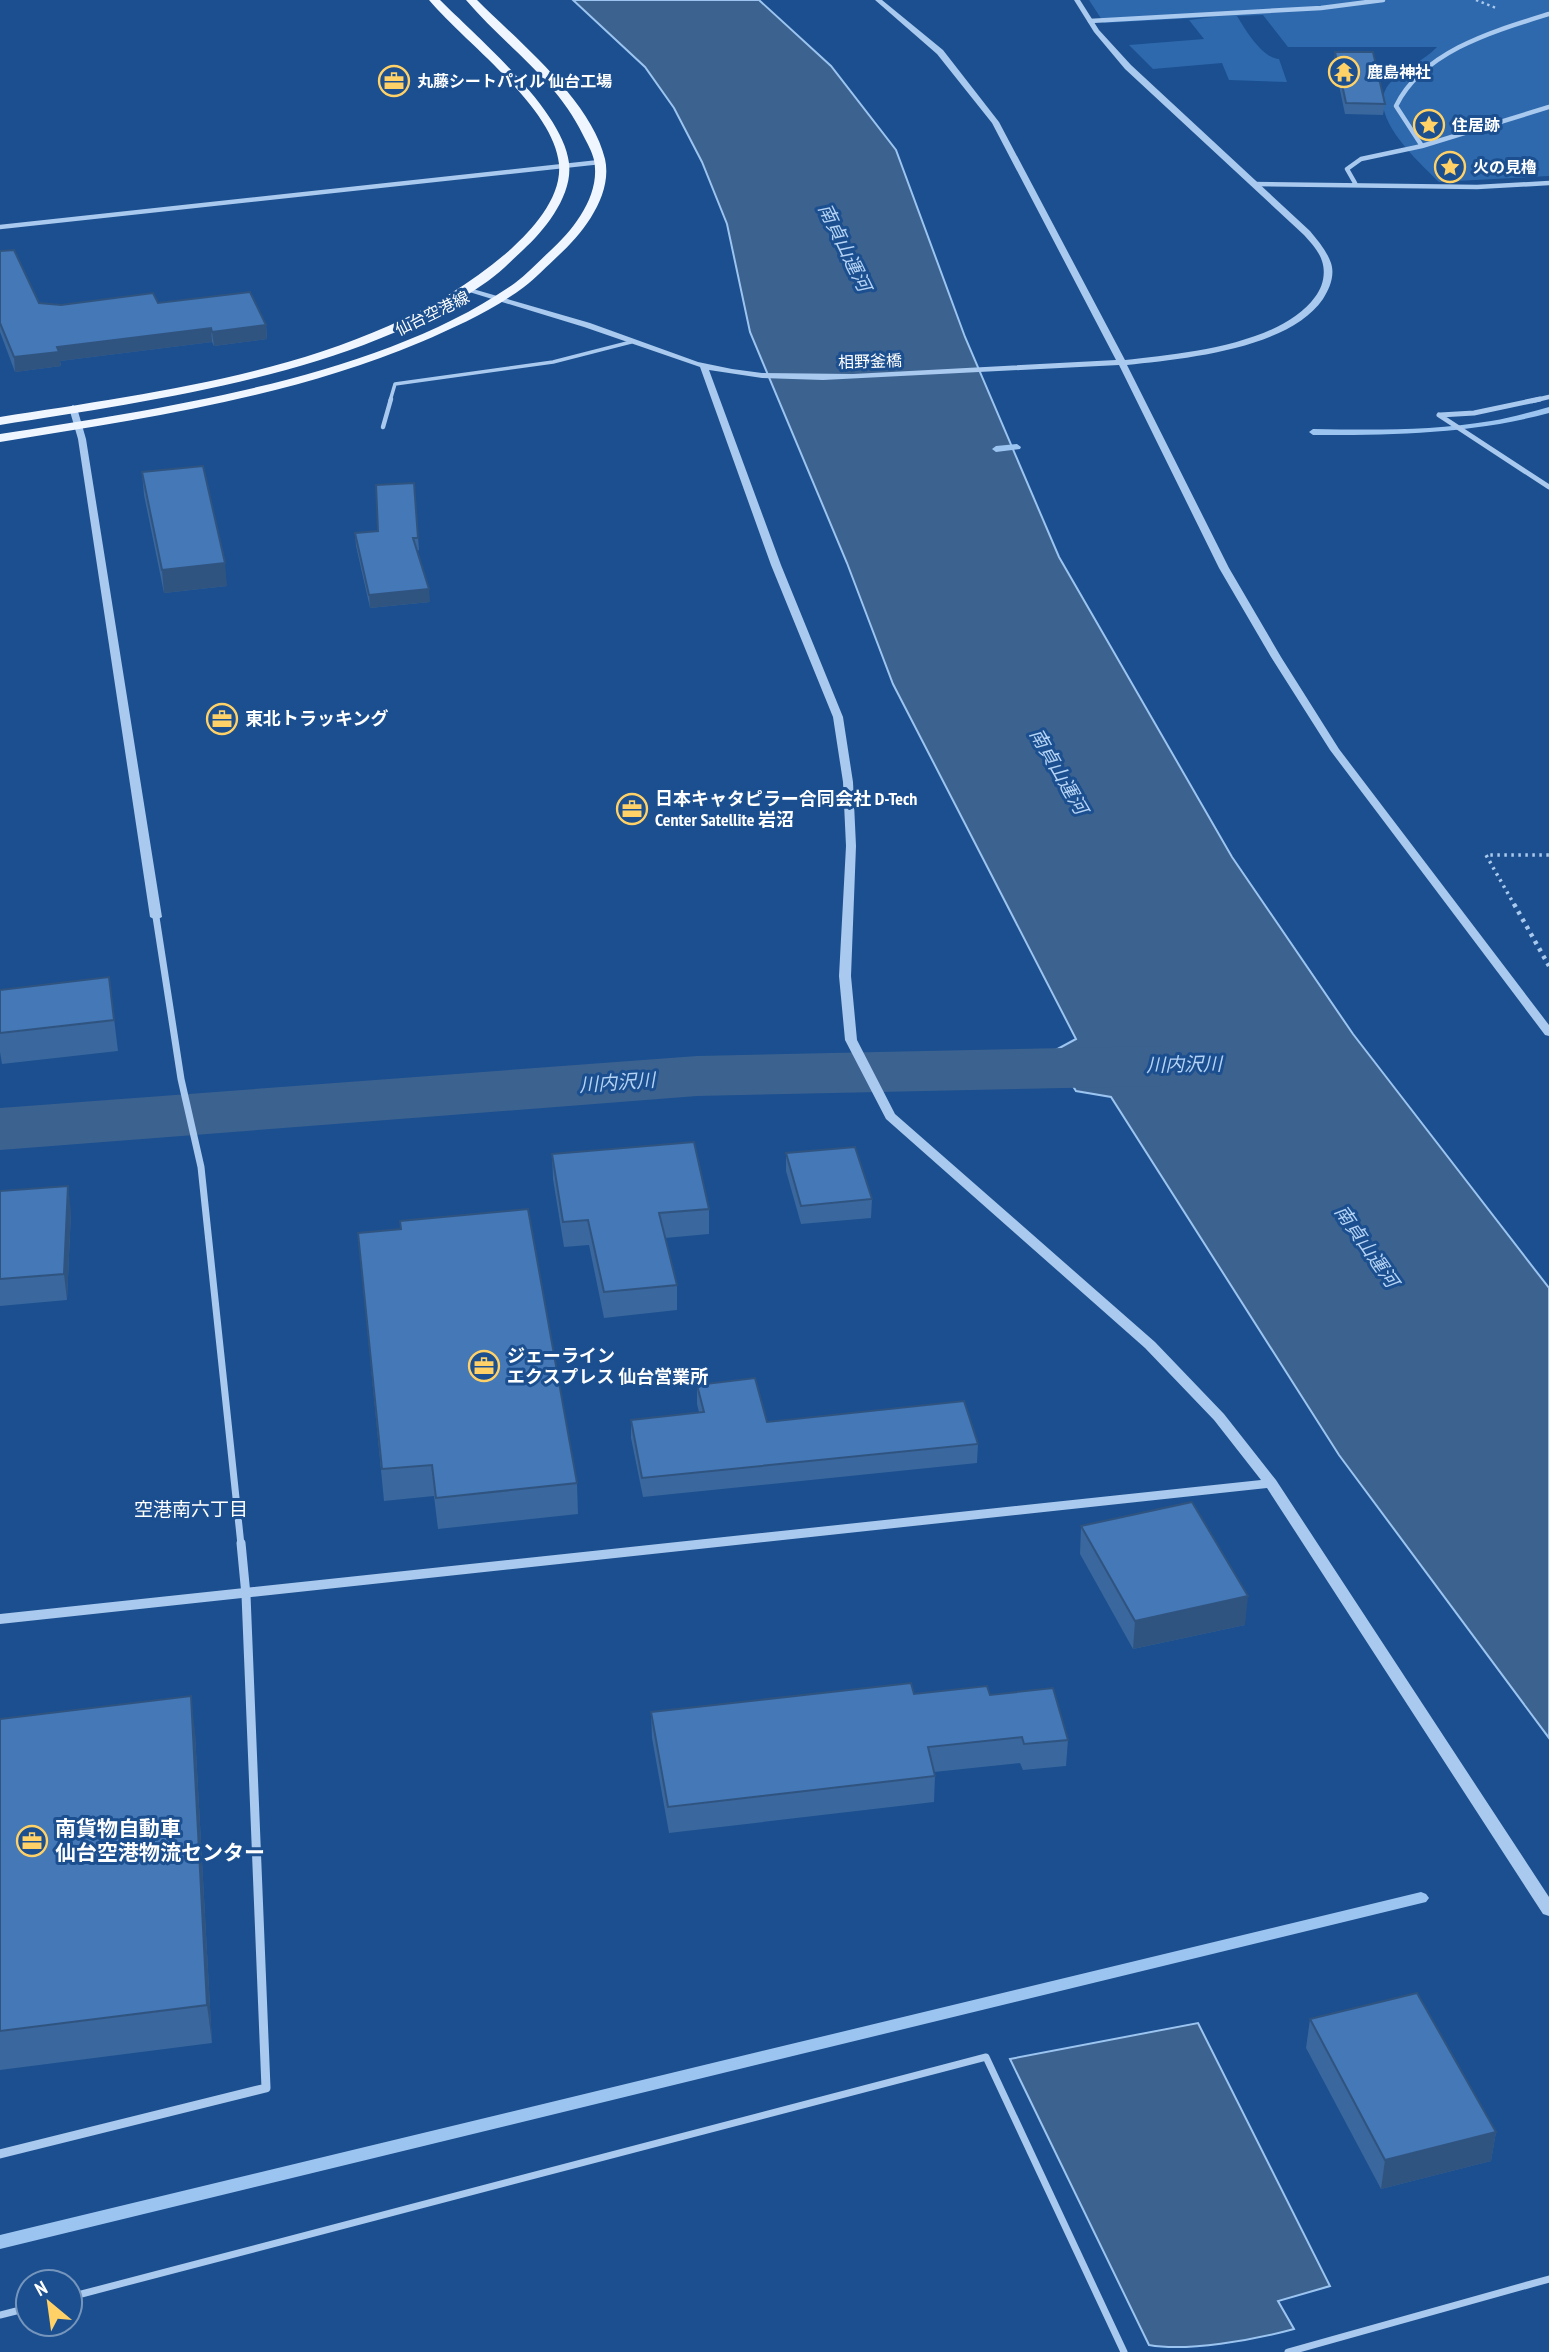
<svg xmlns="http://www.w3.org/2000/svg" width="1549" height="2352" viewBox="0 0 1549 2352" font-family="'PT Sans Narrow','Noto Sans JP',sans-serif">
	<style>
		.green { fill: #2e69ad }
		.water { fill: #3c6290; stroke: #9cc4f0; stroke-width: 2 }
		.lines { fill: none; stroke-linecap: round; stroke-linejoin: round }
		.stream { fill: #9cc4f0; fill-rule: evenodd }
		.river { fill: #3c6290; fill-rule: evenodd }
		.path-far2 { stroke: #a9c9ee; stroke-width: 2.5; stroke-dasharray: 2.5 3.5; stroke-linecap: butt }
		.path-far1 { stroke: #a9c9ee; stroke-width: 3.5; stroke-dasharray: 2.5 4.5; stroke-linecap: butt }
		.path { stroke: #a9c9ee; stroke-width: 4.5; stroke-dasharray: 3.5 5; stroke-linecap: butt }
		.service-far2 { stroke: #a9c9ee; stroke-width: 3.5 }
		.service-far1 { stroke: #a9c9ee; stroke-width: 4.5 }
		.service { stroke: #a9c9ee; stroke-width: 7 }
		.minor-far3 { stroke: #a9c9ee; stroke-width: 4.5 }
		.minor-far2 { stroke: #a9c9ee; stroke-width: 5 }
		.minor-far1 { stroke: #a9c9ee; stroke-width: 7 }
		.minor { stroke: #a9c9ee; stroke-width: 9 }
		.tertiary { fill: #a9c9ee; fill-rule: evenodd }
		.primary { fill: #f0f6ff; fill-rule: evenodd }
		.wall { fill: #3a679d }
		.shaded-wall { fill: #305480 }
		.building { fill: #4478b7; stroke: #305480; stroke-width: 2 }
		.labels { text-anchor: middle; stroke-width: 6; stroke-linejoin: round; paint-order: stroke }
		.far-poi-label { font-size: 16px; font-weight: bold; fill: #fff; stroke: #1b4f8f; text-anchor: start }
		.far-street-label { font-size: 16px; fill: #fff; stroke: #1b4f8f }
		.poi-label { font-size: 18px; font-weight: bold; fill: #fff; stroke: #1b4f8f; text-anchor: start }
		.water-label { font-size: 19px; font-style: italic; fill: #b5d3f5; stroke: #1b4f8f }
		.neighbourhood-label { font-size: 19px; fill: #fff; stroke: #1b4f8f }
		.near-poi-label { font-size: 21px; font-weight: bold; fill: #fff; stroke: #1b4f8f; text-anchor: start }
	</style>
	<rect width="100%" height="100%" fill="#1b4f8f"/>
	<path class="green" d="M1089 0H1549V176L1439 182C1420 163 1363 113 1390 83 1403 69 1424 61 1437 47H1288L1263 15 1237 16C1245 29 1262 58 1279 59L1287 82 1229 80 1222 63 1153 69 1129 45 1204 39 1189 20 1213 17 1104 23Z"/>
	<path class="water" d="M573 0H759L831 66 896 150 965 337 1059 557 1232 857 1353 1034 1549 1288V1738L1339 1455 1111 1097 1076 1091 1052 1052 1076 1039 893 684 847 563 750 332 727 224 702 162 674 108 645 67Z
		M1198 2023 1330 2286 1278 2301 1294 2329C1254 2340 1187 2352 1149 2345L1010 2059Z"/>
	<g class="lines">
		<path class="stream" d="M1549 407V413C1471 434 1393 435 1313 435L1309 432 1313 429C1372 430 1432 431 1491 421 1511 418 1530 412 1549 407Z
			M1017 444 1021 447 1020 449 996 452 992 449 996 446Z
			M1421 1892 1426 1894 1429 1898 1426 1902 0 2249V2235Z"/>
		<path class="river" d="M1160 1046 1184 1052 1194 1066 1184 1080 1160 1086 697 1096 0 1150V1108L697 1056Z"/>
		<path class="path-far2" d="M1476 0 1496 8"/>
		<path class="path-far1" d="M1515 906 1486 855H1549"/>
		<path class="path" d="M1514 904 1549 966"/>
		<path class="service-far2" d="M390 401 395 384 553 362 631 342"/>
		<path class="service-far1" d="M383 427 391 399"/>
		<path class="service" d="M70 2297 986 2057 1124 2352
			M0 2315 28 2308
			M1288 2352 1549 2279"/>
		<path class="minor-far3" d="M1090 21 1321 8 1383 0
			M1422 146 1396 106C1423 51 1494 31 1549 14
			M1355 183 1347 169 1361 159 1422 146 1549 107
			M1253 184 1477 187 1549 183
			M0 227 600 162
			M1532 401 1549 397"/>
		<path class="minor-far2" d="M1439 415 1549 487
			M1440 415 1474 413 1540 399"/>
		<path class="minor-far1" d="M156 917 181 1079 201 1167 241 1545"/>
		<path class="minor" d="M0 2154 266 2088 246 1595 241 1543"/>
		<path class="tertiary" d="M875 0H882L943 50 999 122 1125 360C1180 354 1280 345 1315 297 1323 287 1326 273 1322 261 1319 251 1311 243 1304 235L1125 69 1094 32 1074 0H1080L1099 30 1131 65 1310 231C1318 241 1327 251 1331 263 1335 275 1330 288 1323 299 1289 349 1183 359 1127 365L1229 568 1281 657 1339 749 1549 1025V1036L1545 1035 1330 750 1271 657 1219 568 1119 365 823 380 762 378 709 370 781 565 843 717 853 782 856 846 851 976 857 1040 895 1114 1155 1342 1224 1414 1276 1480 1549 1897V1916L1543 1914 1267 1488 0 1624V1614L1261 1480 1214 1420 1145 1348 886 1119 845 1040 839 976 846 846 843 782 833 717 771 565 700 367 584 327 466 291 473 289 590 323 698 362 732 369 762 373 853 374 1116 360 992 123 937 54Z
			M73 405 77 408 86 439 162 917 156 920 150 917 78 439 69 408Z"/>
		<path class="primary" d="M429 0H440C477 37 563 110 569 163 573 195 545 230 523 250 512 260 501 272 488 281 357 374 156 400 0 425V417C169 390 378 367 511 249 533 229 562 197 559 164 553 106 465 43 429 0Z
			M466 0H477C518 41 591 100 605 159 613 195 583 233 559 255 547 266 536 278 524 287 493 310 456 327 421 342 288 398 142 419 0 442V434C162 408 378 379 515 283 527 274 538 262 550 251 574 229 601 195 594 160 592 151 587 143 583 135 556 79 505 46 466 0Z"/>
	</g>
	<path class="wall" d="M1335 52 1385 104 1383 115 1345 114 1334 62Z
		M0 251 39 303 61 305 158 303 266 325 267 339 214 346 212 342 60 361 61 366 15 372 0 332Z
		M142 472 227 586 164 593 144 495Z
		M414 483 419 550 417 551 430 602 370 608 356 546 355 533 378 531Z
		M109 977 118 1051 2 1064 0 1052V990Z
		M786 1153 872 1199 871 1218 801 1224 786 1171Z
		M552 1154 709 1209V1234L665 1238 677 1285V1310L604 1318 589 1245 564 1247 553 1179Z
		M0 1191 71 1212 67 1300 0 1306Z
		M358 1233 577 1483 578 1514 438 1529 434 1496 384 1501Z
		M697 1385 767 1422 978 1444 977 1463 643 1497 631 1438V1420L699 1412 697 1404Z
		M1081 1526 1245 1625 1133 1649 1080 1554Z
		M914 1694 990 1695 1068 1740 1066 1766 1023 1770 1020 1763 934 1772 935 1776 934 1802 669 1833 652 1738 651 1712Z
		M0 1719 195 1733 212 2043 0 2070Z
		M1310 2019 1496 2132 1491 2161 1381 2189 1306 2048Z"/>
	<path class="shaded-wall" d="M266 325 267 339 214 346 212 332Z
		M211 328 212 342 60 361 61 366 15 372 14 357 57 347Z
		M225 563 227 586 164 593 162 570Z
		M429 589 430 602 370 608 369 595Z
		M68 1186 71 1212 67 1300 64 1274Z
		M1248 1596 1245 1625 1133 1649 1135 1621Z
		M191 1696 195 1733 212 2043 207 2005Z
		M1496 2132 1491 2161 1381 2189 1385 2160Z"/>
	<path class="building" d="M1335 52H1373L1385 104 1346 103Z
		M14 250 39 303 61 305 153 293 158 303 250 292 266 325 212 332 211 328 57 347 59 352 14 357 0 323V251Z
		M203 466 225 563 162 570 142 472Z
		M414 483 418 538H413L429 589 369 595 355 533 378 531 376 485Z
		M109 977 114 1020 0 1033V990Z
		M694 1142 709 1209 659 1213 677 1285 604 1292 588 1220 563 1222 552 1154Z
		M855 1147 872 1199 801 1206 786 1153Z
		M68 1186 64 1274 0 1279V1191Z
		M528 1209 577 1483 436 1498 432 1465 382 1469 358 1233 401 1229 400 1221Z
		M755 1378 767 1422 964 1401 978 1444 642 1478 631 1420 704 1412 697 1385Z
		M1192 1502 1248 1596 1135 1621 1081 1526Z
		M911 1683 914 1694 987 1686 990 1695 1053 1688 1068 1740 1024 1744 1022 1737 928 1747 935 1776 668 1807 651 1712Z
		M191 1696 207 2005 0 2031V1719Z
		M1417 1993 1496 2132 1385 2160 1310 2019Z"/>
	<defs>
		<g id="temple-ring" transform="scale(1.575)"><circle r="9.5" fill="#1b4f8f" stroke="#ffd166" stroke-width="1.5"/><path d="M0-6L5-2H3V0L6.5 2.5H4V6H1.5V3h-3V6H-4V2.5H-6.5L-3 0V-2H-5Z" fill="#ffd166"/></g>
		<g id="office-ring" transform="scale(1.575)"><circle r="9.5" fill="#1b4f8f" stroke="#ffd166" stroke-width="1.5"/><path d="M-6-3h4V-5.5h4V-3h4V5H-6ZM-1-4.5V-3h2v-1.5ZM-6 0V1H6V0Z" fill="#ffd166"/></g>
		<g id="sight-ring" transform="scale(1.575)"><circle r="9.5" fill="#1b4f8f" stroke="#ffd166" stroke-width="1.5"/><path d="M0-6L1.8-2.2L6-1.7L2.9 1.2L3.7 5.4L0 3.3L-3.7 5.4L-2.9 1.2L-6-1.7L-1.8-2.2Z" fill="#ffd166"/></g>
	</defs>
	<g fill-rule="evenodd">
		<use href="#temple-ring" x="1344" y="72"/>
		<use href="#office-ring" x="394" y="81"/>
		<use href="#sight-ring" x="1429" y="125"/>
		<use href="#sight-ring" x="1450" y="167"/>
		<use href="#office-ring" x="222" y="719"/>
		<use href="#office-ring" x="632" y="809"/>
		<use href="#office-ring" x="484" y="1366"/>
		<use href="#office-ring" x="32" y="1841"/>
	</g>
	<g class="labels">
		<g class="far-poi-label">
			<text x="1367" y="78">鹿島神社</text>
			<text x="417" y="87">丸藤シートパイル 仙台工場</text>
			<text x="1452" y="131">住居跡</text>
			<text x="1473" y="173">火の見櫓</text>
		</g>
		<g class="far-street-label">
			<text transform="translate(432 313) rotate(-26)" y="6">仙台空港線</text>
			<text transform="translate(870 361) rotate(-2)" y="6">相野釜橋</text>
		</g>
		<g class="poi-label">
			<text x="245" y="725">東北トラッキング</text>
			<text x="655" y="805">日本キャタピラー合同会社 D-Tech<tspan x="655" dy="21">Center Satellite 岩沼</tspan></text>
			<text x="507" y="1362">ジェーライン<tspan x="507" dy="21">エクスプレス 仙台営業所</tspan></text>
		</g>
		<g class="water-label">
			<text transform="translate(845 247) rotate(64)" y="7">南貞山運河</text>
			<text transform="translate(1059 771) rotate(60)" y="7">南貞山運河</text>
			<text transform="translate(1184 1064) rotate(-1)" y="7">川内沢川</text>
			<text transform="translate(617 1082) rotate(-4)" y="7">川内沢川</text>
			<text transform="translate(1367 1246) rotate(55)" y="7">南貞山運河</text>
		</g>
		<g class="neighbourhood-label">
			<text x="191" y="1516">空港南六丁目</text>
		</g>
		<g class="near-poi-label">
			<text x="55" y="1836">南貨物自動車<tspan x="55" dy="24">仙台空港物流センター</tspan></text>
		</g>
	</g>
	<g transform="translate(49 2303) rotate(331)"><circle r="33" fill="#1b4f8f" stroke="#7695bc" stroke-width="2"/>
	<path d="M0-5L12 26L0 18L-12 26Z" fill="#ffd166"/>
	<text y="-10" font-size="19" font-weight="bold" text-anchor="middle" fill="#ffffff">N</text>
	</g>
</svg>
